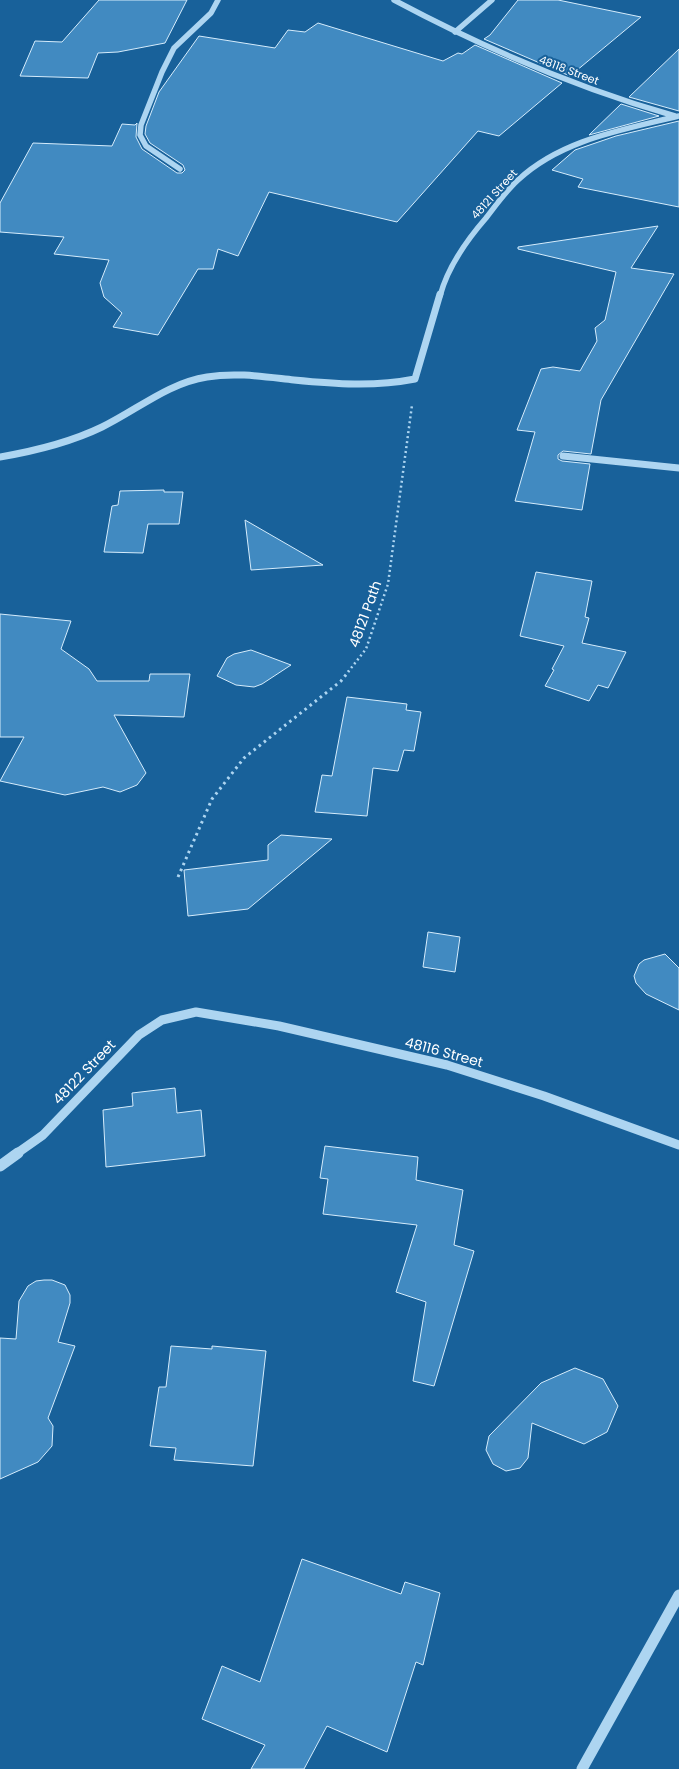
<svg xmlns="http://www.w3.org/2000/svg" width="679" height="1769" viewBox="0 0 679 1769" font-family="Poppins,sans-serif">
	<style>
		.building { fill: #418ac1; stroke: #d5ecfc }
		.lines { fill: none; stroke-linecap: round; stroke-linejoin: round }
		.path-far1 { stroke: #add5f1; stroke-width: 2.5; stroke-dasharray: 2 3; stroke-linecap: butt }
		.path { stroke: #add5f1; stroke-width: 3; stroke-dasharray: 2.5 4; stroke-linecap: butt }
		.minor-far3 { stroke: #add5f1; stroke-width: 5.5 }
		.minor-far2 { stroke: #add5f1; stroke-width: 7 }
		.minor-far1 { stroke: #add5f1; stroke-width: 9 }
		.minor { stroke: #add5f1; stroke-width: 11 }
		.labels { text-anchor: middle; stroke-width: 4; stroke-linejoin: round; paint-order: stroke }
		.far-street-label { font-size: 11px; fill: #fff; stroke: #18619a }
		.street-label { font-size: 14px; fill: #fff; stroke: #18619a }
	</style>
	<rect width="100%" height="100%" fill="#18619a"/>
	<path class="building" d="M99 0H187L165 43 118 52 98 53 88 78 20 76 35 41 62 42Z
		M518 0H558L641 17 570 76 484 39 490 35Z
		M318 23 443 61 458 53 462 54 475 45 562 83 499 136 478 131 397 222 269 192 238 256 218 249 213 269H198L158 335 113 327 122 313 104 297 100 283 109 260 54 254 64 237 0 232V203L33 143 112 146 122 124 135 125 137 123 136 137 142 149 177 173H182L185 170 183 165 150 143 145 134 146 126 159 92 199 36 275 48 288 30 305 32Z
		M679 49V111L629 97Z
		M621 104 659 116 589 135Z
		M679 121V207L578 187 583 179 552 170 575 150 616 136Z
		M658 226 631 268 674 274 601 400 591 454 563 451 558 455V459L562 461 590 464 582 510 515 501 535 432 517 430 541 369 553 367 580 371 597 341 595 328 605 320 616 272 518 249V247Z
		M164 490V492H183L179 524H148L143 553 104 552 112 506 118 505 120 491Z
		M245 520 323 565 251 570Z
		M536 572 592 581 585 617 589 618 582 643 626 652 608 688 598 685 589 701 545 686 554 670 552 669 564 646 520 636Z
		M0 614 71 621 61 649 89 669 97 681H149L150 674H190L184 717 114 715 146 773 137 785 120 792 103 787 65 795 0 781 24 737H0Z
		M251 650 291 665 262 684 254 687 236 685 217 676 227 658 234 654Z
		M347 697 407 704 406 710 421 712 414 751 404 750 398 771 373 768 367 816 315 812 322 775 332 776Z
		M281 835 332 839 248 909 188 916 184 870 268 860V845Z
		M428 932 460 937 455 972 423 967Z
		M665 954 679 968V1010L646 994 636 983 634 976 639 964 644 960Z
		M175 1088 177 1113 201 1110 205 1156 106 1167 103 1110 133 1106 132 1093Z
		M325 1146 418 1157 416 1180 463 1190 454 1245 474 1251 434 1386 413 1381 426 1302 396 1292 417 1225 323 1214 328 1179 320 1178Z
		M44 1280H52L65 1285 70 1295V1303L58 1342 75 1346 48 1418 53 1426 52 1446 38 1462 0 1479V1338L16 1339 19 1301 28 1286 36 1281Z
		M171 1346 212 1349V1346L266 1351 253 1466 174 1460 176 1448 150 1446 159 1387H166Z
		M575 1368 603 1379 618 1406 607 1432 584 1444 532 1423 528 1458 520 1468 506 1471 493 1464 486 1450 489 1436 541 1383Z
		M302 1559 401 1594 405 1582 440 1593 423 1665 416 1662 387 1752 327 1726 304 1769H251L265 1745 202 1719 222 1666 260 1682Z"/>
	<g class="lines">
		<path class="path-far1" d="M348 672 366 649 388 584 412 405"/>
		<path class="path" d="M178 877 212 799 244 758 341 681 349 671"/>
		<path class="minor-far3" d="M394 0C484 48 577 88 675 116
			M455 32 492 0
			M180 169 146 146 140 135 141 125 162 72 174 48 211 13 218 0
			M440 296C448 266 466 241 486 218 496 205 506 191 518 180 562 139 623 130 679 116"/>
		<path class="minor-far2" d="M563 456 679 468
			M0 457C35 451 69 443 102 427 137 410 168 383 207 377 236 372 266 377 294 380 335 384 374 387 415 379L440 294"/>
		<path class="minor-far1" d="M16 1154 43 1135 139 1035 162 1020 196 1012 279 1026 447 1065 544 1096 679 1145"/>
		<path class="minor" d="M0 1166 18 1153
			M582 1769 679 1595"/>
	</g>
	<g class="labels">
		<g class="far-street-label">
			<text transform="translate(569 70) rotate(21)" y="4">48118 Street</text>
			<text transform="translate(494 194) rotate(-48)" y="4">48121 Street</text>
		</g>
		<g class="street-label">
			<text transform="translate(365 614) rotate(-70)" y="5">48121 Path</text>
			<text transform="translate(444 1052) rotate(15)" y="5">48116 Street</text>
			<text transform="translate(84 1072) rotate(-46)" y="5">48122 Street</text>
		</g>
	</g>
</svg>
